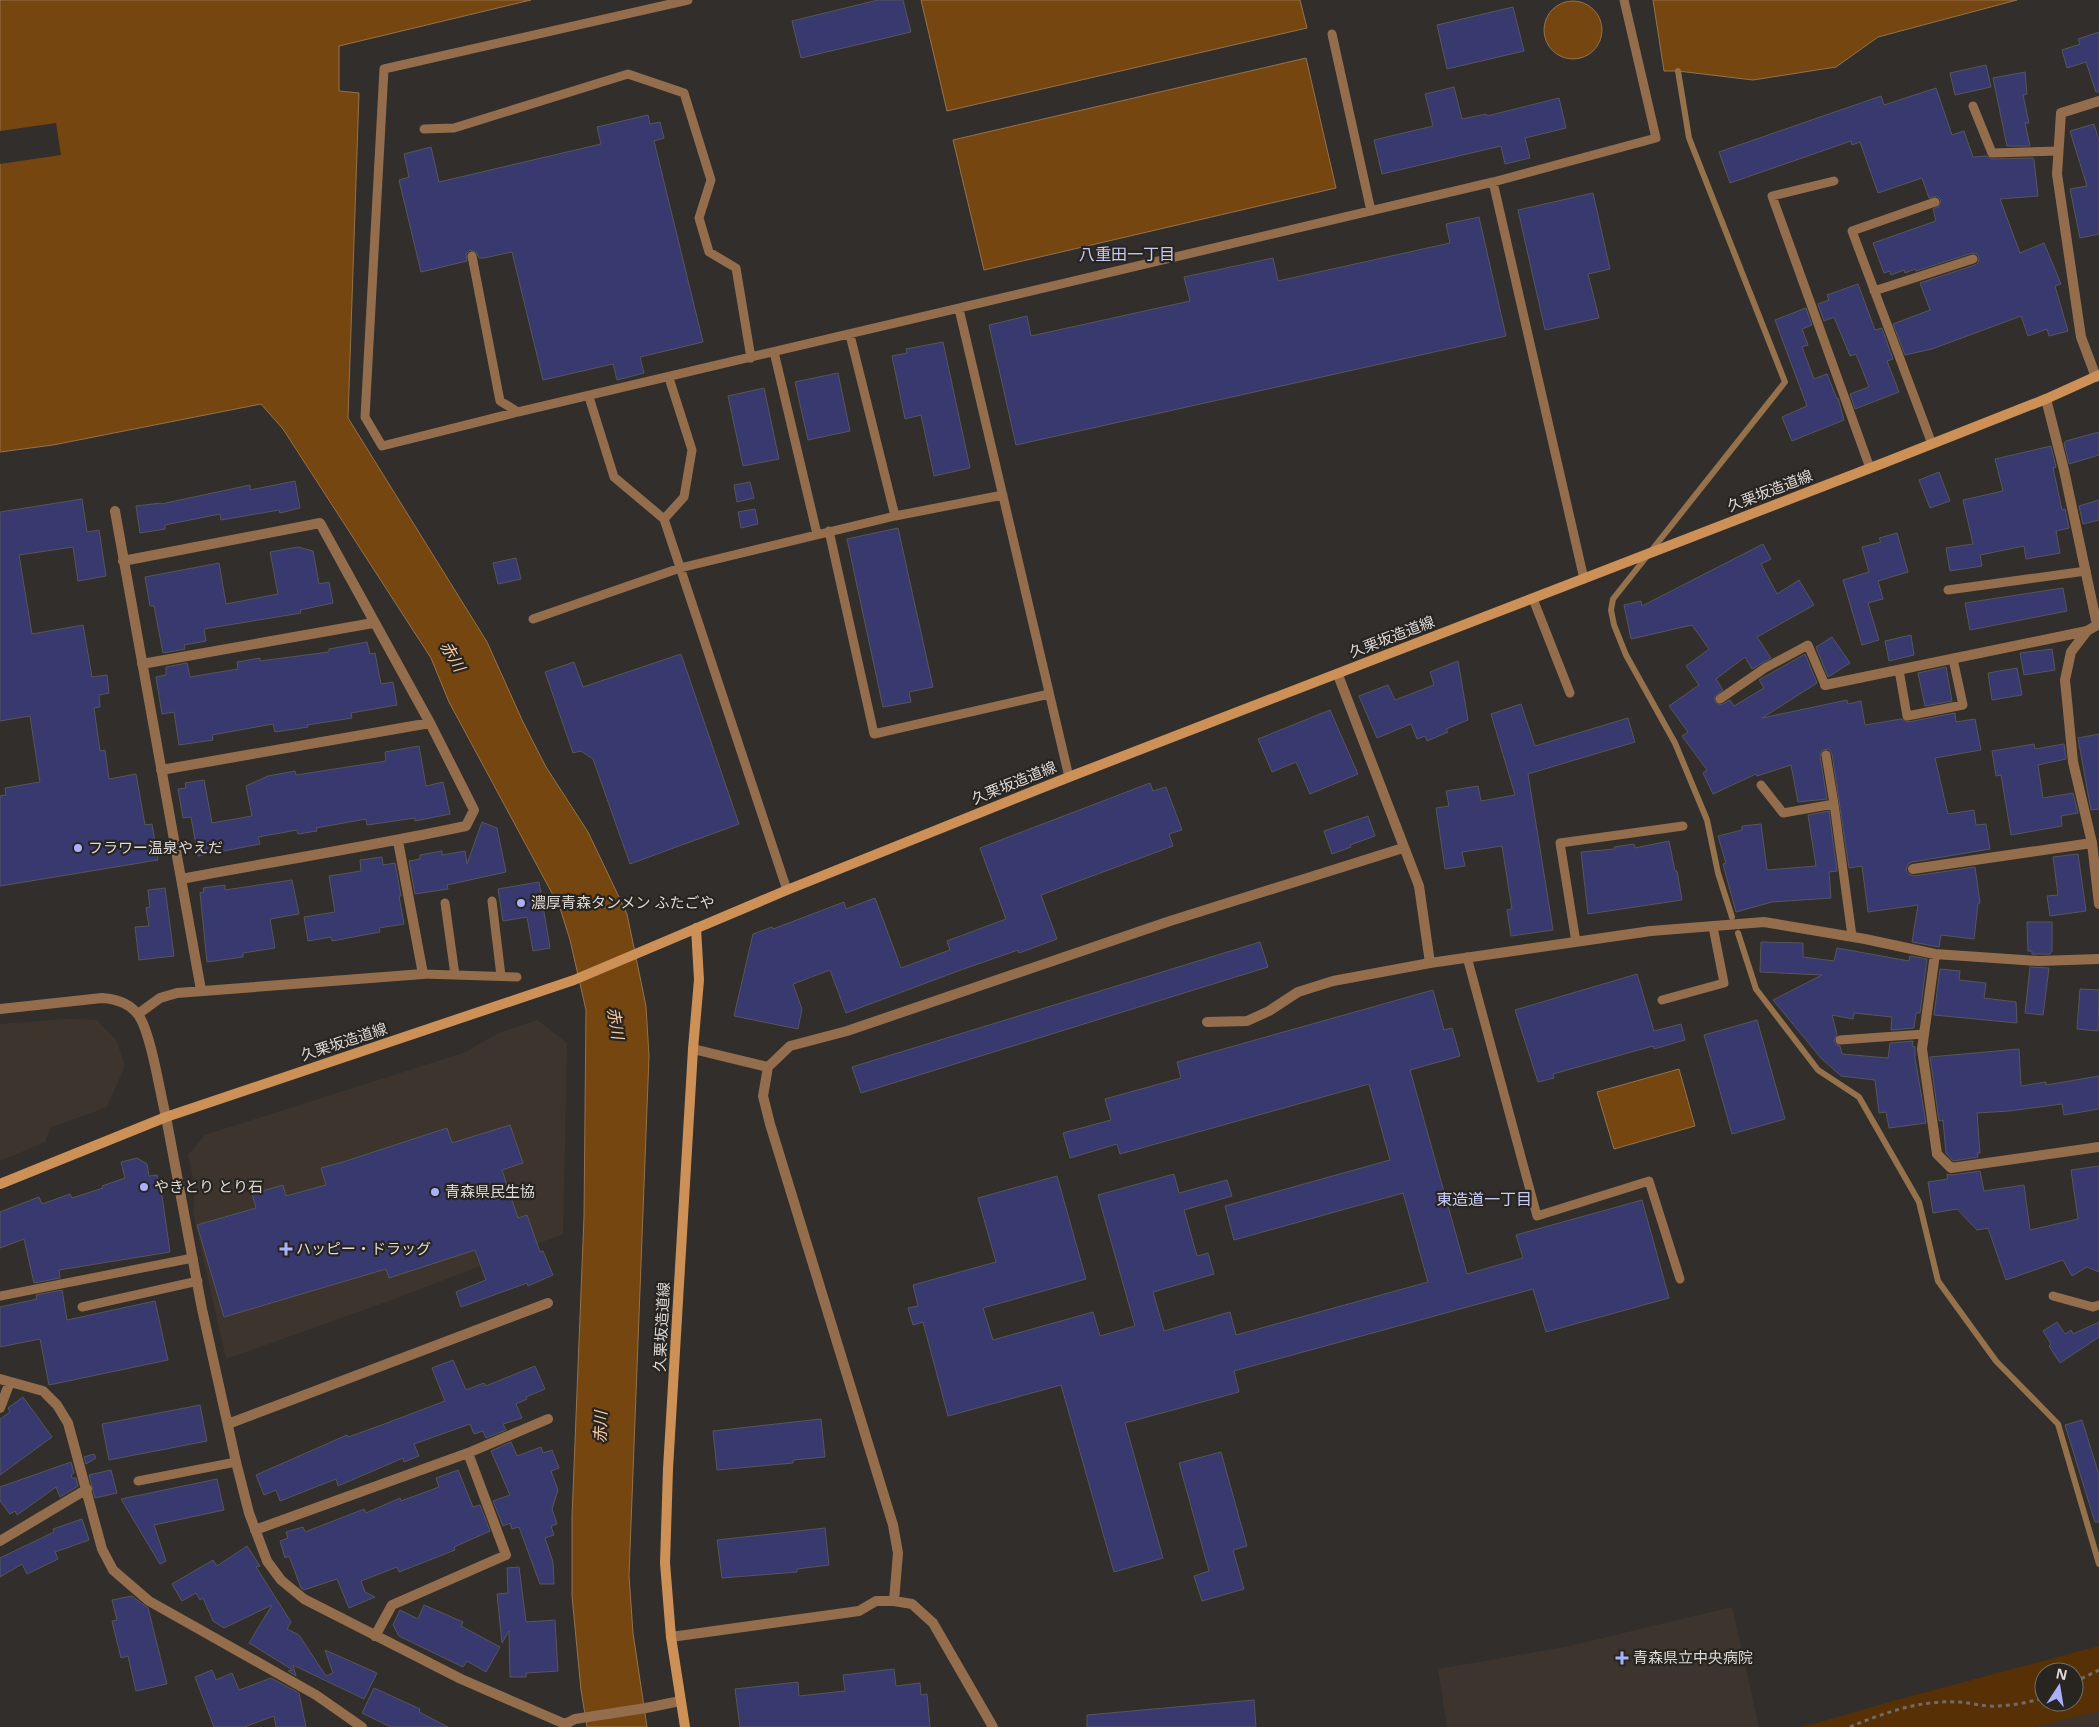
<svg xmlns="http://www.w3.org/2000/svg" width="2099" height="1727" viewBox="0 0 2099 1727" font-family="'Noto Sans','Noto Sans JP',sans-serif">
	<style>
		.built { fill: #3d352d }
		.green { fill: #573105; fill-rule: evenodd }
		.water { fill: #764610; stroke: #95724c }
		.pier { fill: #322e2b }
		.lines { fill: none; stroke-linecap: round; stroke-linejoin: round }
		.stream { stroke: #95724c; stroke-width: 6 }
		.building { fill: #37396f; stroke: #56565b }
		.path { stroke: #6f6b69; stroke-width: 3; stroke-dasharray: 4 4; stroke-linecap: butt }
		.service { stroke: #946e4c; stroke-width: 9 }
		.minor { stroke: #946e4c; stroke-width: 10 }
		.tertiary { stroke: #946e4c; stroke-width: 10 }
		.secondary { stroke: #cd9158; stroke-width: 10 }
		.poi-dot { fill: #a9b0fc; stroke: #282521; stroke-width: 2 }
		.labels { text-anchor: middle; stroke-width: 4.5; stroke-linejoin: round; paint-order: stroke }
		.street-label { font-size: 15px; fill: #dcd9d7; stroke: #282521 }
		.poi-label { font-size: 15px; fill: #dcd9d7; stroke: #282521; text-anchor: start }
		.neighbourhood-label { font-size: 16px; fill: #c7ccf7; stroke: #282521 }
		.water-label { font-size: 16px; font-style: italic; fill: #facda5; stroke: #282521 }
	</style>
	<rect width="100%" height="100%" fill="#322e2b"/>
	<path class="built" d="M66 1019 97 1020 116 1040 125 1065 107 1107 50 1128 45 1142 0 1161V1024Z
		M537 1020 567 1043 563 1234 392 1300 226 1359 193 1212 195 1187 188 1155 205 1135 466 1052 498 1033Z
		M1732 1607 1759 1727H1447L1438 1669 1565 1647Z
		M2099 1711V1727H2034Z"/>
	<path class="green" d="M2099 1646V1711L2034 1727H1803L1893 1701ZM2044 1672H2074V1702H2044Z"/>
	<path class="water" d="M0 0H531L339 46V91L359 93 348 418 487 642 523 722 546 767 588 832 609 876 627 914 646 1006 649 1056 629 1576 633 1633 647 1727H587L581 1690 572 1596V1517L584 1217 586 1010 570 940 560 908 449 702 431 658 283 429 261 404 53 445 0 452Z
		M921 0H1300L1307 28 947 111Z
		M1653 0H2017L1878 37 1836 67 1753 80 1678 71H1664Z
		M1544 30a29 29 0 1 1 58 0a29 29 0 1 1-58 0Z
		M1306 58 1336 188 984 270 953 140Z
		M1679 1069 1695 1126 1614 1149 1597 1092Z"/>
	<path class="pier" d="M56 123 61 155 0 164V131Z"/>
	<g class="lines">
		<path class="stream" d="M1678 71 1689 138 1785 382 1613 599 1611 610 1614 625 1626 655 1675 743 1707 820 1718 873 1732 917
			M1738 933 1756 989 1818 1070 1859 1097 1919 1202 1938 1281 1996 1361 2058 1424 2099 1564"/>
	</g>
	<path class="building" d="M878 0H903L911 32 801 58 792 21Z
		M1513 7 1524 51 1447 69 1437 25Z
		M2099 32V92H2096L2086 62 2067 68 2062 50 2080 44 2078 39Z
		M1986 65 1991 87 1955 95 1950 73Z
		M2025 72 2027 94 2023 95 2029 123H2025L2030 146H2007L1993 78Z
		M1454 87 1462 119 1486 114 1487 116 1559 98 1566 128 1525 138 1530 158 1505 164 1501 146 1382 174 1374 140 1433 126 1425 94Z
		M1936 88 1952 135 1964 131 1973 157 1987 156 1992 159 2033 158 2034 160 2038 196 2000 199 2020 253 2044 243 2061 284 2055 286 2068 331 2049 336 2047 329 2028 336 2021 316 1932 349 1905 355 1893 324 1930 310 1920 283 1975 265 1978 263 1979 258 1977 254 1972 253 1916 271 1915 269 1905 273 1904 270 1891 275 1890 271 1884 273 1873 243 1936 221 1933 209 1939 206 1941 200 1937 196 1929 198 1922 178 1878 193 1860 142 1852 145 1851 141 1730 183 1719 152 1881 96 1884 105Z
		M648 115 650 124 660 122 664 138 654 141 703 342 640 357 644 373 617 380 613 364 543 380 512 252 484 258H479L476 252 470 250 466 254 467 261 421 272 399 180 409 177 404 154 431 147 439 182 601 144 597 127Z
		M2094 124 2099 141V234L2080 238 2070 189 2087 186 2070 131Z
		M1593 193 1610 269 1588 274 1599 318 1545 330 1518 210Z
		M1479 217 1506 336 1016 445 989 325 1027 316 1031 336 1190 301 1184 277 1273 258 1278 281 1450 243 1446 224Z
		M1858 284 1875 330 1882 328 1893 359 1887 361 1899 392 1855 409 1850 394 1869 387 1856 354 1850 356 1834 317 1824 321 1818 304 1829 300 1827 295Z
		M1806 308 1812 325 1802 329 1808 345 1802 347 1814 379 1827 374 1837 399 1838 398 1844 420 1792 441 1782 417 1807 406 1775 320Z
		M943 342 970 468 934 476 921 415 905 419 892 356 907 353 906 349Z
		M838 373 850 431 808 440 795 382Z
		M764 388 779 459 743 466 728 396Z
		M2099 432V455L2069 464 2064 443 2066 441Z
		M2051 446 2056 467 2053 468 2062 510 2065 509 2069 528 2056 531 2060 553 2026 559 2024 546 1980 555 1982 566 1950 571 1946 548 1973 544 1963 500 2003 491 1995 459Z
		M1939 472 1950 501 1930 508 1919 480Z
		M295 481 300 508 280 513 279 510 221 520 220 514 165 525V529L140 533 136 506 161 503V504L250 485V490Z
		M750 482 754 498 737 502 734 485Z
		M82 499 87 532 99 530 106 576 78 581 73 547 19 555 32 634 83 625 92 677 107 675 109 693 99 695 100 707 94 708 100 751 105 750 109 779 136 774 145 825 152 824 158 860 0 886V796L6 795 5 788 40 782 30 716 0 721V512Z
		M2099 500V520L2083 524 2079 506Z
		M755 509 758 524 741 528 738 512Z
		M898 528 933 687 909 692 911 702 883 707 847 539Z
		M1897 533 1908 572 1878 581 1883 599 1868 603 1879 640 1862 645 1843 580 1869 572 1862 547 1881 542 1879 538Z
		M1763 544 1771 559 1761 564 1777 594 1799 580 1814 605 1757 637 1771 658 1752 669 1745 657 1716 679 1723 690 1715 696V702L1721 705 1730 700 1734 706 1764 688 1759 680 1805 654 1817 683 1762 718 1847 700 1848 704 1861 701 1865 725 1901 719 1908 722 1955 713 1956 722 1975 719 1981 750 1935 758 1948 814 1974 810 1976 825 1986 824 1990 849 1912 862 1908 864 1906 870 1908 874 1914 876 1975 867 1980 903 1978 904 1974 939 1941 935 1939 947 1912 942 1918 905 1868 912 1862 866 1849 868 1832 754 1829 749 1822 750 1820 756 1827 799 1798 802 1791 765 1757 776 1756 774 1713 794 1703 773 1707 770 1682 736 1688 732 1669 706 1699 685 1686 666 1709 649 1692 625 1631 639 1624 605 1641 601 1642 606Z
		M298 547 313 551 319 584 329 582 333 603 300 610 301 613 204 629 206 641 184 645 185 649 163 653 154 606H150L145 577 219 563 226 604 278 594 270 552Z
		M516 558 521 579 498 584 493 563Z
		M2063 588 2067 611 1970 630 1965 603Z
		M1911 635 1914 655 1889 661 1885 641Z
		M1832 637 1850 663 1828 677 1816 647Z
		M367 642 370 654 375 653 381 684 393 682 397 705 351 713 352 718 307 725 308 727 275 732 273 724 212 735 213 740 179 745 174 712 162 714 156 677 166 675V667L187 663 190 677 238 669 237 662 260 658V661L329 652V649Z
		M2052 649 2055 670 2024 675 2020 653Z
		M681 654 739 824 630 864 593 759 581 751 573 753 545 672 574 662 583 687Z
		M1458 661 1468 720 1446 729 1448 732 1427 741 1425 736 1417 739 1411 724 1377 738 1359 696 1388 685 1395 700 1434 685 1430 672Z
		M1946 667 1952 701 1925 706 1918 673Z
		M2017 668 2022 695 1992 700 1988 673Z
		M1521 704 1535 746 1628 718 1635 742 1528 774 1553 930 1511 936 1507 910 1512 909 1502 846 1462 852 1465 866 1445 869 1436 808 1449 806 1446 791 1478 786 1481 801 1515 795 1491 714Z
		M1330 710 1358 774 1310 794 1296 762 1272 772 1258 739Z
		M2099 734V809L2091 810 2078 738Z
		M2034 744 2035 749 2064 744 2066 759 2038 765 2043 798 2073 793 2078 813 2061 816 2062 826 2011 835 2001 775 1996 776 1992 751Z
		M419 746 426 786 443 782 450 814 415 821V818L367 825 366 819 316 828 317 831 298 834 297 830 258 837 260 844 198 856 191 817 183 818 178 789 186 788 185 783 204 780 212 823 252 816 246 786 268 776 295 771 296 775 386 761 385 752Z
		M1150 783 1153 791 1166 787 1182 830 1169 834 1173 846 1041 895 1057 939 1019 953 1018 950 958 971 846 1013 830 970 793 984 802 1009 798 1029 734 1016 753 934 772 927 773 929 844 902 846 909 875 898 901 968 950 950 947 941 1006 919 980 848Z
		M1829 811 1837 871 1829 872 1831 898 1772 902 1736 912 1723 864 1726 863 1718 836 1742 830V826L1761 824 1767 870 1816 866 1808 815Z
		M1368 816 1375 836 1350 845 1351 847 1332 854 1324 831Z
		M482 822 497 828 506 872 447 885 448 889 415 894 409 861 420 859V855L442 851V855L465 851 467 864Z
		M1669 841 1675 871H1677L1682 900 1588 914 1581 852 1615 849 1614 847 1634 844 1635 848Z
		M2078 854 2086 911 2050 916 2047 896 2058 895 2053 857Z
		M382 857 383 865 395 863 401 896H399L404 924 379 928 380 932 332 941 331 937 308 941 304 917 335 912 329 876 361 871 360 860Z
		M292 880 299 914 270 919 275 948 243 953V957L207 962 200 893 204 892 203 888 225 885V890Z
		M539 882 550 948 533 951 527 917 503 921 498 889Z
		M165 888 174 956 139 960 135 927 149 926 146 908 150 907 148 890Z
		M2027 922H2052V951L2050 954H2032V951H2028Z
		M1260 942 1268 967 861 1093 852 1067Z
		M1761 942 1803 943V957L1834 961 1837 948 1909 961 1910 956 1927 959 1920 1013H1916L1914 1028 1891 1030 1892 1017 1854 1013 1853 1019 1832 1015 1837 1034 1834 1041 1837 1045 1840 1046 1842 1054 1888 1058 1890 1043 1913 1041 1912 1046 1915 1047V1058L1926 1123 1889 1128 1886 1112 1879 1113 1875 1080 1841 1076 1821 1058 1773 1000 1822 975 1760 972Z
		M2030 967 2049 968 2043 1015 2025 1013Z
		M1940 969 1960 971 1959 980 1986 983 1984 998 2016 1002 2017 1023 1934 1015Z
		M1637 974 1654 1031 1681 1024 1685 1040 1654 1049 1653 1046 1553 1074 1554 1078 1538 1082 1515 1010Z
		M2080 989 2099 990 2098 1031 2077 1029Z
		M1433 990 1444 1030 1452 1028 1460 1056 1410 1070 1467 1274 1523 1258 1516 1235 1642 1200 1669 1298 1546 1332 1533 1289 1234 1371 1239 1392 1125 1423 1163 1558 1114 1572 1061 1385 948 1416 923 1322 913 1325 908 1308 918 1306 913 1285 996 1262 978 1198 1057 1176 1086 1279 983 1308 993 1340 1093 1312 1100 1336 1135 1326 1098 1195 1174 1174 1179 1193 1227 1180 1232 1196 1184 1210 1197 1256 1208 1253 1214 1274 1153 1292 1164 1331 1230 1312 1236 1335 1428 1282 1403 1193 1234 1240 1225 1206 1390 1160 1369 1084 1120 1154 1117 1144 1070 1158 1063 1133 1111 1120 1105 1099 1181 1078 1177 1062Z
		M1757 1020 1785 1119 1732 1134 1704 1035Z
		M2019 1049 2021 1086 2046 1082V1085L2099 1076V1109L2064 1115 2062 1104 2009 1111 1977 1113 1980 1153H1977L1978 1157 1953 1161 1946 1153 1943 1120 1939 1121 1930 1057Z
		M510 1125 523 1163 502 1170 518 1218 527 1215 540 1252 543 1251 553 1275 528 1286 527 1283 461 1307 456 1292 486 1280 475 1250 389 1278 386 1269 224 1317 197 1225 256 1208 252 1194 283 1185 286 1196 326 1185 321 1168 343 1162 447 1128 452 1143Z
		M137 1158 147 1164 149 1176 157 1175 162 1196 170 1252 59 1270 60 1278 34 1283 24 1239 0 1248V1212L39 1197 42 1204 70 1194 72 1198 103 1188 102 1186 125 1178 121 1162Z
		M2099 1166V1272L2087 1267 2072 1276 2063 1260 2006 1280 1988 1228 1977 1230 1957 1209 1933 1213 1928 1182 1948 1179 1947 1174 1952 1175 1980 1171 1984 1191 2024 1185 2030 1230 2078 1219 2071 1170Z
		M62 1290 67 1320 155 1301 168 1360 49 1385 40 1339 0 1347V1307L37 1299 36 1295Z
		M2057 1322 2065 1334 2071 1330 2073 1334 2099 1322V1337L2060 1363 2049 1346 2051 1344 2043 1331Z
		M453 1360 466 1390 484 1383 486 1386 535 1366 545 1389 526 1397 527 1399 516 1404 522 1418 503 1424 506 1430 486 1438 483 1431 474 1434 470 1424 414 1444 419 1456 404 1462 403 1458 338 1486 336 1479 280 1501 276 1490 264 1495 256 1475 347 1435 348 1437 379 1426 445 1401 432 1368Z
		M23 1397 52 1437 0 1475V1419L10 1412 8 1408Z
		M200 1405 207 1441 109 1460 102 1424Z
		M821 1419 825 1457 793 1460V1463L717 1470 713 1431Z
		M2082 1420 2099 1475V1522H2095L2065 1425Z
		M511 1442 517 1456 541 1447 543 1453 552 1450 559 1468 551 1471 558 1490 552 1509 557 1524 551 1526 554 1535 545 1538 553 1562 554 1584H540L519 1527 512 1529 510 1523 503 1526 493 1501 510 1495 491 1451Z
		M1221 1452 1247 1546 1233 1550 1244 1589 1202 1601 1194 1576 1209 1571 1179 1463Z
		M94 1454 96 1458 86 1464 84 1457Z
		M71 1462 74 1473 71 1475 72 1478H76L78 1486 60 1497 56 1487 17 1515 15 1511 10 1514 0 1501V1487Z
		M111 1470 117 1493 95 1498 89 1475Z
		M458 1470 473 1507 480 1505 490 1531 454 1547 455 1550 399 1572 397 1567 361 1581 365 1592 375 1597 349 1608 337 1579 304 1590 301 1588 289 1556 285 1558 280 1541 288 1538 286 1532 303 1527 305 1532 364 1509 366 1513 400 1498 401 1501 439 1487 436 1478Z
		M217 1479 224 1510 154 1525 166 1561 160 1564 121 1499Z
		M82 1519 89 1540 55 1552 58 1559 27 1574 22 1564 0 1577V1558L54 1532 53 1529Z
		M825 1528 829 1565 797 1569V1572L722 1578 717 1540Z
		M247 1546 260 1566 256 1567 291 1622 287 1629 299 1635 326 1676 333 1673 325 1650 377 1673 364 1699 293 1665 296 1676 288 1671 293 1670 249 1643 272 1605 224 1628 213 1621 203 1598 200 1600 196 1593 182 1601 172 1584 213 1560 217 1566Z
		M519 1567 526 1622 555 1620 558 1671 526 1673V1677H510L509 1631 502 1643 497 1594 508 1593 507 1568Z
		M132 1596 148 1608 167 1684 136 1691 128 1656 121 1658 112 1621 117 1620 112 1600Z
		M424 1605 463 1622 461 1626 500 1647 486 1672 467 1661 463 1667 399 1636 393 1625 400 1610 418 1619Z
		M894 1669 896 1686 920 1683 921 1695 927 1694 930 1727H740L735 1689 798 1682 799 1696 845 1691 843 1675Z
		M212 1670 216 1680 232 1673 239 1690 271 1678 299 1693 306 1727H276L274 1716 244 1727H214L195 1677Z
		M374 1688 420 1709 419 1712 448 1727H391L362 1713Z
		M1254 1700 1256 1727H1087V1715Z"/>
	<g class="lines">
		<path class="path" d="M2074 1682 2099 1670
			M1850 1727C1883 1713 1920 1700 1957 1702 1967 1702 1977 1705 1987 1706 2007 1707 2025 1703 2044 1698"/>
		<path class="service" d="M1332 34 1371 211
			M1973 106 1992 153 2058 151
			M424 129 454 128 628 74 684 93 711 180 699 218 709 252 736 268 751 358
			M1834 181 1772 196 1870 468
			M1493 182 1584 579
			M472 256 500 401 518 412 1493 182 1656 138 1624 0
			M1874 291 1973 259
			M959 309 1069 777
			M850 335 895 516
			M774 352 817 534
			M589 397 614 477 664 519 787 890
			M518 412 382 446 365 417 384 69 688 0
			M1932 444 1852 231 1935 202
			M664 519 684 497 692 450 669 378
			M829 531 874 734 1049 694
			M1948 590 2086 571
			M1533 599 1570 693
			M533 619 680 568 895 516 1003 495
			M1899 670 1907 716 1963 705 1953 659
			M1720 699 1765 668 1808 645 1825 685
			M1826 755 1834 804
			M1761 785 1783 813 1834 804 1852 936
			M492 901 501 976
			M445 903 455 975
			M1576 942 1560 843 1683 826
			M1467 957 1537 1216 1649 1181 1680 1279
			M423 974 517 977
			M1662 1000 1724 983 1713 927
			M1840 1040 1924 1034
			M0 1296 193 1258
			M2053 1296 2093 1307 2099 1305
			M82 1307 198 1281
			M138 1481 236 1462"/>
		<path class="minor" d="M2096 377 2081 337 2057 174 2061 113 2099 101
			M2046 399 2064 470 2097 625 2087 631 2071 652 2065 680 2073 762 2092 843 2099 904
			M115 511 201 990
			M123 561 320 523 430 723 474 810 466 826C372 846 276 861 181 879
			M142 664 373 623
			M1338 675 1419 886 1430 963
			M1825 685 2087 631
			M161 770 430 723
			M1913 869 2092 843
			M1935 954 1922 1049 1937 1154 1951 1168 2099 1147
			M138 1014 160 998 177 993 423 974 398 841
			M1207 1022 1247 1021 1269 1011 1298 992 1333 981 1430 963 1651 931 1764 922 1865 939 1935 954 2039 961 2099 959
			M693 1049 768 1067
			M166 1117 202 1309 236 1462 249 1513 267 1561 281 1580 304 1599 461 1679 565 1724 567 1727
			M0 1379 43 1391 57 1405 68 1423 102 1549 113 1570 149 1601 316 1695 362 1727
			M0 1408 10 1382
			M228 1424 548 1303
			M255 1530 468 1453 548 1419
			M0 1541 87 1489
			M894 1601 898 1553 893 1525 770 1124 763 1096 768 1067 790 1046 847 1031 1170 921 1403 848
			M375 1636 392 1605 506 1555 468 1453
			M671 1637 859 1611 876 1601H894L912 1604 933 1623 993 1727
			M565 1724 575 1719 646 1708 680 1701"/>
		<path class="tertiary" d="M0 1009 102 998C116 999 131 1004 139 1016 151 1034 160 1093 166 1117"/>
		<path class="secondary" d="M0 1184 166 1117 574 980 787 890 1069 777 1886 462 2046 399 2099 375
			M685 1727 671 1637 665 1563 668 1469 693 1049 699 980 696 928"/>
	</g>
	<g class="poi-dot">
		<circle cx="78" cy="848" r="5"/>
		<circle cx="521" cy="903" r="5"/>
		<circle cx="144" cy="1187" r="5"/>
		<circle cx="435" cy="1192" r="5"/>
		<path d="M283.5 1241.5h5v5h5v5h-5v5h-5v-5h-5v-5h5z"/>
		<path d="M1619.5 1650.5h5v5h5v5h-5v5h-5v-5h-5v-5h5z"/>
	</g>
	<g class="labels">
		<g class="street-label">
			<text transform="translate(1770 491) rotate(-21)" y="5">久栗坂造道線</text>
			<text transform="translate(1392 637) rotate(-21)" y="5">久栗坂造道線</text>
			<text transform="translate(1014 783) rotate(-22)" y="5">久栗坂造道線</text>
			<text transform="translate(344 1042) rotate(-18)" y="5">久栗坂造道線</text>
			<text transform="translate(662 1327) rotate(-87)" y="5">久栗坂造道線</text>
		</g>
		<g class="poi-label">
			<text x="88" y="853">フラワー温泉やえだ</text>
			<text x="531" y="908">濃厚青森タンメン ふたごや</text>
			<text x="154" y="1192">やきとり とり石</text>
			<text x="445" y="1197">青森県民生協</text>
			<text x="296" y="1254">ハッピー・ドラッグ</text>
			<text x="1633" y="1663">青森県立中央病院</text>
		</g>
		<g class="neighbourhood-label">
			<text x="1127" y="260">八重田一丁目</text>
			<text x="1484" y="1205">東造道一丁目</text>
		</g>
		<g class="water-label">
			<text transform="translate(453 656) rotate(60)" y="6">赤川</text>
			<text transform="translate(616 1023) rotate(81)" y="6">赤川</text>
			<text transform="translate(600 1427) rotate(-88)" y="6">赤川</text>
		</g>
	</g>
	<g transform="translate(2059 1687) rotate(12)"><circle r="24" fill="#282521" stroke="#706d6a"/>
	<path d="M0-4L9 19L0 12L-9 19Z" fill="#a9b0fc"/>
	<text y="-8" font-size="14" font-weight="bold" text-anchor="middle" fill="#dcd9d7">N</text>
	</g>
</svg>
